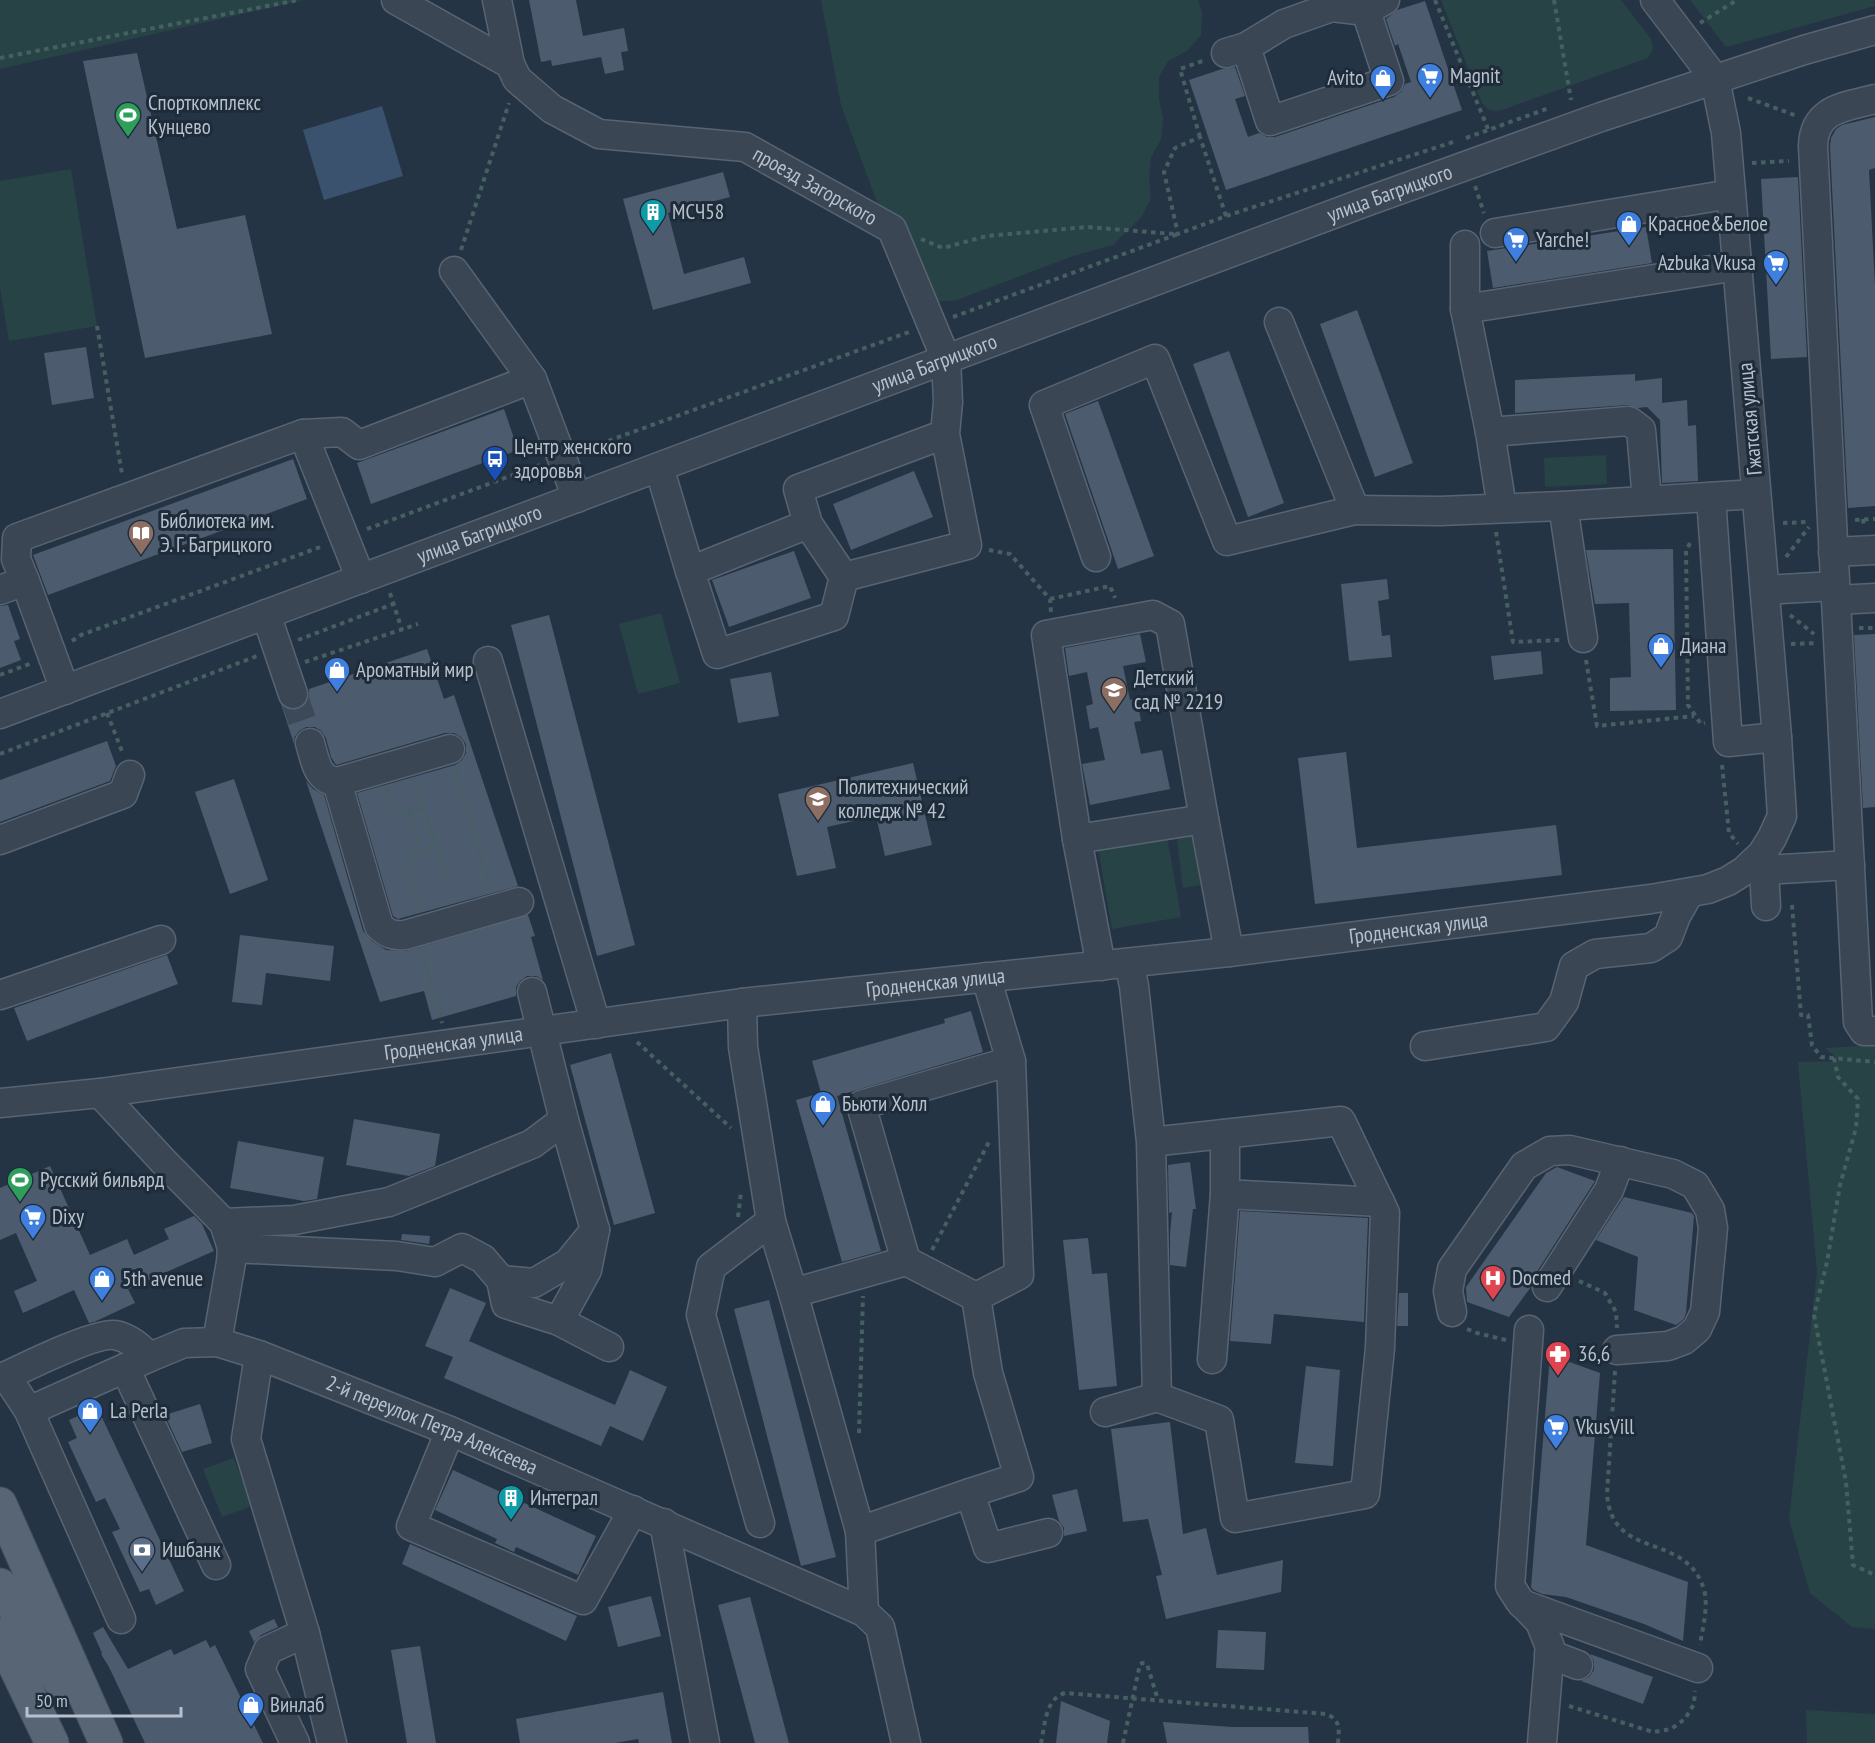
<svg xmlns="http://www.w3.org/2000/svg" width="1875" height="1743" viewBox="0 0 1875 1743" font-family="'PT Sans Narrow',sans-serif">
	<style>
		.green { fill: #274346 }
		.water { fill: #3a526e }
		.building { fill: #4c5b6e }
		.lines { fill: none; stroke-linecap: round; stroke-linejoin: round }
		.minor-tunnel { stroke: #3b4959; stroke-width: 28; stroke-dasharray: 28 14; stroke-linecap: butt }
		.minor-casing { stroke: #586471; stroke-width: 31 }
		.major-casing { stroke: #444f5d; stroke-width: 35 }
		.path { stroke: #466061; stroke-width: 4; stroke-dasharray: 4.5 4.5; stroke-linecap: butt }
		.minor { stroke: #3a4654; stroke-width: 28 }
		.major { stroke: #586574; stroke-width: 33 }
		.labels { text-anchor: middle; stroke-width: 6; stroke-linejoin: round; paint-order: stroke }
		.poi-label { font-size: 21px; fill: #b7c1cd; stroke: #1e2b39; text-anchor: start }
		.street-label { font-size: 21px; fill: #b7c1cd; stroke: #1e2b39 }
	</style>
	<rect width="100%" height="100%" fill="#253445"/>
	<path class="green" d="M0 0H303L0 69Z
		M821 0H1198L1202 13 1201 35 1187 51 1168 61 1159 77V99L1163 118 1161 139 1151 158 1149 178 1151 198 1142 216 1113 245 1073 256 957 300C930 303 923 303 906 281L841 105Z
		M1441 0H1621L1651 39 1653 49 1648 58 1499 111 1489 110 1482 103Z
		M1690 0H1875V6L1726 47Z
		M71 169 97 326 9 341 0 288V181Z
		M1606 455 1607 484 1545 487 1544 458Z
		M661 613 680 683 638 694 619 624Z
		M1199 828 1208 884 1183 888 1176 832Z
		M1167 836 1181 917 1112 929 1098 848Z
		M1875 1045V1629L1852 1627 1810 1593 1789 1519 1817 1272 1798 1062 1840 1061 1825 1048Z
		M234 1458 252 1506 222 1517 203 1469Z
		M1806 1710 1875 1714V1743H1807Z"/>
	<path class="water" d="M382 106 403 176 324 200 303 130Z"/>
	<path class="building" d="M529 0H576L583 36 624 28 628 51 621 52 624 70 605 74 601 57 552 66 551 60 541 62Z
		M1425 1 1462 110 1226 190 1189 80 1222 69 1235 67 1245 96 1235 99 1248 137 1259 133 1267 137H1275L1394 97 1401 92 1405 84 1411 82 1398 44 1395 46 1386 19 1397 10Z
		M137 53 177 229 245 215 272 334 145 358 83 61Z
		M1875 117V168L1869 170 1875 286V506L1848 508 1830 147 1831 138 1836 129 1842 125Z
		M723 172 730 197 668 213 684 274 744 257 751 283 653 310 623 199Z
		M1798 177 1807 357 1771 359 1761 179Z
		M1646 227 1652 263 1493 288 1487 251Z
		M1357 310 1413 463 1375 477 1320 324Z
		M86 347 94 398 52 405 44 353Z
		M1229 351 1284 503 1248 517 1193 364Z
		M1635 374V381L1662 378V403L1687 400 1688 426 1696 425 1698 481 1662 483 1660 420 1647 407 1638 408 1628 405 1515 413V380Z
		M1098 401 1154 556 1118 569 1065 414Z
		M504 409 518 450 371 504 357 463Z
		M293 459 307 499 48 595 33 555Z
		M914 471 933 517 851 550 833 504Z
		M1673 549 1676 710 1610 711V678L1631 677 1629 603 1595 604 1586 550Z
		M794 551 811 598 729 627 712 580Z
		M1387 579 1389 599 1378 601 1382 636 1390 635 1392 657 1349 661 1341 584Z
		M8 605 20 639 14 641 21 660 0 668V606Z
		M549 615 635 945 597 956 511 625Z
		M1140 634 1146 662 1123 666 1130 700 1137 698 1141 721 1134 722 1141 754 1162 750 1170 789 1090 805 1082 764 1105 760 1098 727 1090 729 1086 706 1093 704 1087 672 1069 676 1065 648Z
		M1875 634V807L1863 808 1854 635Z
		M427 649 444 699 454 695 518 886 398 919 393 916 357 793 455 765 462 760 466 753V744L461 737 454 733H445L336 765 331 757 326 738 321 731 315 727H306L299 731 294 738V744L281 704 289 710 299 709 305 705 309 698V689Z
		M1541 651 1543 674 1494 680 1491 656Z
		M771 672 779 716 738 723 730 679Z
		M107 741 116 766 110 781 0 822V780Z
		M1346 752 1357 848 1556 825 1562 875 1315 904 1298 758Z
		M913 763 932 845 885 856 876 816 827 827 836 868 797 876 778 794Z
		M234 779 268 880 230 894 195 792Z
		M306 781 313 789 324 795 363 931 372 941 386 950 406 951 528 915 535 936 531 937 543 980 536 976H527L520 981 516 987V996L432 1020 424 991 380 1002Z
		M240 935 334 946 330 981 266 973 262 1005 232 1002Z
		M167 955 178 984 27 1041 14 1008Z
		M971 1011 983 1052 837 1096 881 1251 842 1262 796 1100 821 1093 812 1061 945 1023 944 1019Z
		M611 1053 655 1213 614 1225 570 1065Z
		M354 1119 440 1134 435 1166 409 1176 346 1165Z
		M238 1141 324 1157 317 1199 304 1201 230 1188Z
		M1190 1162 1196 1209H1193L1186 1267 1170 1265V1234L1172 1212 1169 1213 1168 1165Z
		M50 1166 90 1255 127 1239 134 1255 169 1239 164 1229 194 1216 202 1224 214 1251 128 1289 135 1303 94 1322 89 1323 74 1290 23 1313 14 1291 37 1281 16 1233 0 1240V1188Z
		M1557 1167 1595 1181 1533 1278 1531 1287 1509 1317 1467 1302 1466 1287 1546 1173Z
		M1624 1197 1692 1213 1694 1216 1686 1313 1684 1319 1676 1325 1634 1310 1638 1257 1596 1240Z
		M1240 1211 1368 1218 1364 1322 1274 1314 1271 1344 1230 1341Z
		M402 1234 430 1236 429 1244 401 1240Z
		M1088 1238 1092 1274 1107 1273 1117 1386 1079 1390 1063 1240Z
		M450 1288 486 1303 469 1341 615 1405 630 1370 667 1387 643 1441 610 1426 601 1446 444 1378 453 1357 425 1346Z
		M1399 1293H1408V1326H1397Z
		M769 1300 836 1557 801 1566 734 1309Z
		M1550 1355 1600 1373 1586 1545 1688 1582 1683 1641 1644 1624 1566 1597 1542 1594 1533 1590 1531 1587Z
		M1306 1366 1340 1370 1333 1466 1295 1463Z
		M200 1404 212 1443 182 1452 165 1415Z
		M97 1407 184 1591 156 1605 149 1589 140 1592 112 1532 120 1529 105 1498 96 1502 68 1442 77 1438 69 1420Z
		M1170 1422 1183 1534 1206 1528 1217 1575 1283 1560 1281 1592 1166 1619 1156 1576 1162 1575 1148 1519 1123 1522 1111 1429Z
		M453 1470 596 1536 578 1575 516 1547 514 1552 495 1543 497 1539 435 1510Z
		M1077 1489 1087 1531 1064 1536V1528L1059 1521 1052 1495Z
		M410 1544 577 1616 566 1641 402 1564Z
		M651 1596 661 1636 618 1647 608 1607Z
		M750 1597 789 1743H755L718 1605Z
		M274 1619 278 1627 261 1635 254 1642 249 1631Z
		M103 1627 128 1669 171 1649 174 1655 206 1640 210 1648 215 1645 263 1743H145L109 1667 101 1654 102 1653 93 1633Z
		M1218 1630 1266 1632 1264 1670 1216 1668Z
		M420 1646 436 1743H407L391 1650Z
		M1590 1654 1653 1677 1643 1704 1581 1681 1589 1677 1594 1670V1662Z
		M663 1692 672 1743H639L638 1739 615 1743H520L516 1719Z
		M1061 1701 1110 1721 1107 1743H1056Z
		M1163 1722 1232 1727H1308L1309 1743H1167Z"/>
	<g class="lines">
		<path class="minor-tunnel" d="M293 694 310 743"/>
		<g class="minor-casing">
			<g id="minor">
				<path d="M396 0 510 64"/>
				<path id="s1" d="M497 0 510 64 517 79 552 109 599 134 745 147 892 229 946 359 948 402 945 434 967 545 844 577 808 524 798 489 945 434"/>
				<path d="M1246 47 1270 121 1389 81 1366 11"/>
				<path d="M1226 53 1246 47 1284 24 1332 7 1366 11 1385 0"/>
				<path d="M1875 99C1845 107 1814 108 1813 146L1836 600 1875 598"/>
				<path d="M1495 233 1731 194"/>
				<path d="M1465 245V309L1490 432 1502 508"/>
				<path d="M454 271 532 379"/>
				<path d="M1465 309 1737 266"/>
				<path d="M1279 322 1355 510"/>
				<path d="M1490 432 1629 421 1641 430 1647 500"/>
				<path d="M303 434 361 579"/>
				<path d="M659 467 690 571"/>
				<path d="M1711 497 1728 742 1777 737"/>
				<path d="M1563 506 1583 638"/>
				<path d="M808 524 690 571 717 654 834 616 844 577"/>
				<path d="M1833 552 1875 550"/>
				<path d="M1096 557 1044 405 1155 359 1227 541 1355 510 1440 511 1563 506 1756 494"/>
				<path d="M25 581 16 559 17 538 303 434 342 432 359 445 532 379 577 498"/>
				<path d="M0 590 25 581 65 690"/>
				<path d="M1765 590 1835 586"/>
				<path d="M1836 600 1858 1022 1864 1031H1875"/>
				<path d="M266 614 293 694"/>
				<path d="M488 661 596 1024"/>
				<path id="s2" d="M0 714 1360 204 1601 117 1804 50 1875 30"/>
				<path d="M310 743C315 760 317 780 337 782"/>
				<path d="M450 749 337 782 379 926C388 934 393 936 405 935L519 902"/>
				<path d="M1077 839 1204 819 1229 952"/>
				<path d="M0 840 123 794 130 775"/>
				<path d="M1753 863 1764 870 1850 865"/>
				<path d="M1764 870 1766 906"/>
				<path d="M1129 963 1134 986 1151 1142 1341 1121 1385 1213 1380 1348 1365 1494 1235 1518 1219 1420 1157 1397 1151 1142"/>
				<path d="M1101 966 1077 839 1046 635 1153 615 1170 624 1204 819"/>
				<path d="M532 992 564 1120"/>
				<path d="M0 995 161 940"/>
				<path d="M742 1003 743 1047 771 1221 711 1267 701 1315 760 1523"/>
				<path d="M1425 1046 1546 1027 1564 1002 1574 966 1595 954 1651 948 1668 937 1676 916 1689 893"/>
				<path d="M0 1103 100 1093"/>
				<path d="M1225 1194 1380 1202"/>
				<path d="M771 1221 793 1293 860 1531 970 1493 988 1548 1048 1533"/>
				<path d="M224 1223 294 1220 389 1202 532 1144 564 1120 595 1230"/>
				<path d="M232 1248 397 1256 435 1262 462 1248 483 1259 501 1280 534 1283 568 1263 595 1230 587 1270 559 1321 506 1304 501 1280"/>
				<path d="M906 1261 976 1297 988 1373 1019 1477 970 1493"/>
				<path d="M1547 1287 1609 1190 1620 1161"/>
				<path d="M793 1293 906 1261 861 1105 1011 1061 986 977"/>
				<path d="M976 1297 1019 1275 1011 1061"/>
				<path d="M1452 1312 1448 1291 1452 1269 1524 1166 1550 1151 1570 1150 1673 1174 1695 1185 1710 1210 1713 1228 1705 1312 1697 1329 1684 1340 1668 1346 1617 1350"/>
				<path d="M559 1321 609 1347"/>
				<path d="M1529 1330 1510 1586 1519 1600 1540 1622 1550 1647 1542 1743"/>
				<path id="s3" d="M217 1342 231 1262 232 1248 224 1223 163 1161 100 1093 742 1003 1229 952 1651 899 1708 889 1728 881 1744 871 1762 854 1772 838 1782 816 1777 737 1726 133 1715 79 1655 0"/>
				<path d="M259 1355 246 1439 305 1633 268 1650 260 1669 295 1743"/>
				<path d="M150 1357 125 1368 216 1565"/>
				<path d="M1212 1359 1225 1194V1134"/>
				<path d="M6 1376 29 1411 121 1619"/>
				<path id="s4" d="M0 1379C21 1369 95 1332 115 1335 130 1338 139 1347 150 1357L184 1343 217 1342 259 1355 450 1431 864 1612 880 1627 906 1743"/>
				<path d="M29 1411 125 1368"/>
				<path d="M1105 1412 1157 1397"/>
				<path d="M450 1431 411 1526 583 1600 633 1510"/>
				<path d="M664 1523 705 1743"/>
				<path d="M860 1531 864 1612"/>
				<path d="M1522 1604 1698 1668"/>
				<path d="M305 1633 332 1743"/>
				<path d="M1549 1654 1578 1665"/>
			</g>
		</g>
		<g class="major-casing">
			<path id="major" d="M0 1504 106 1743
				M0 1585 59 1680
				M0 1635 52 1743"/>
		</g>
		<path class="path" d="M1435 0 1488 129
			M1554 0 1571 100
			M1700 23 1737 0
			M0 58 298 0
			M1748 98 1797 116
			M1200 137 1180 69 1205 60
			M1466 138 1549 108
			M1752 163 1789 161
			M1475 186 1484 213
			M1226 216 1200 137 1175 148 1164 172 1178 234 1226 216 1453 142
			M921 239 943 248 987 236 1087 227 1174 234
			M461 250 509 103
			M953 317 1178 234
			M97 326 122 474
			M583 450 909 332
			M1863 519 1864 528
			M1855 520 1875 519
			M1783 523 1808 522
			M367 529 540 465
			M1496 532 1513 642 1561 640
			M1690 543 1686 551 1688 705 1701 724 1705 723
			M989 550 1010 554 1050 599 1051 612
			M1786 557 1809 527
			M390 593 402 630
			M1050 599 1110 586 1115 598
			M1790 615 1814 634
			M1859 628H1875
			M298 640 393 604
			M72 641 81 635 323 546
			M1791 644 1817 643
			M1586 660 1597 726 1694 716
			M305 662 418 624
			M0 675 32 663
			M107 713 123 754
			M0 754 257 656
			M1722 765 1729 833 1738 844
			M456 771 490 888
			M417 782 451 899
			M386 790 389 803 399 812H410L425 808
			M410 812 421 850
			M1792 905 1801 1015H1808L1812 1045 1821 1057 1875 1062
			M420 908 408 867C409 851 422 849 436 845
			M422 952 442 1023
			M637 1042 731 1128
			M1834 1058 1838 1077 1858 1099 1856 1128 1840 1185 1827 1262 1814 1315 1846 1482 1853 1565 1875 1575
			M738 1217 741 1192
			M932 1250 990 1140
			M1579 1281 1605 1293 1616 1312 1617 1328
			M1467 1329 1477 1333 1506 1340
			M1615 1371 1607 1494C1612 1560 1681 1532 1702 1584 1710 1601 1703 1626 1700 1645
			M859 1433 863 1296
			M1569 1706 1653 1732 1671 1729 1685 1719 1694 1704 1695 1691
			M1041 1743C1045 1725 1045 1699 1065 1693L1326 1714C1341 1720 1339 1729 1338 1743
			M1123 1743 1140 1664 1142 1663 1147 1664 1158 1700"/>
		<use href="#minor" class="minor"/>
		<use href="#major" class="major"/>
	</g>
	<defs>
		<g id="supermarket-pin" transform="scale(1.35)"><path d="M0 17L-7.5 6A9.5 9.5 0 1 1 7.5 6Z" fill="#3f7fe0" stroke="#1e2b39"/><path d="M-6-5.5h2.5l.6 2H6L4.5 2H-2.5L-4.4-4H-6ZM-1.5 3.2a1.3 1.3 0 1 0 .1 0ZM3 3.2a1.3 1.3 0 1 0 .1 0Z" fill="#fff"/></g>
		<g id="shop-pin" transform="scale(1.35)"><path d="M0 17L-7.5 6A9.5 9.5 0 1 1 7.5 6Z" fill="#3f7fe0" stroke="#1e2b39"/><path d="M-5-2.5h2.3a2.7 3.5 0 0 1 5.4 0H5L5.5 6h-11ZM-1.5-2.5h3a1.5 2.3 0 0 0-3 0Z" fill="#fff"/></g>
		<g id="stadium-pin" transform="scale(1.35)"><path d="M0 17L-7.5 6A9.5 9.5 0 1 1 7.5 6Z" fill="#2e9e5b" stroke="#1e2b39"/><path d="M0-5a6.5 5 0 1 0 0 10a6.5 5 0 1 0 0-10ZM-3.5-1.8h7v3.6h-7Z" fill="#fff"/></g>
		<g id="building-pin" transform="scale(1.35)"><path d="M0 17L-7.5 6A9.5 9.5 0 1 1 7.5 6Z" fill="#0f9aa8" stroke="#1e2b39"/><path d="M-4-6H4V6H1V3H-1V6H-4ZM-2.5-4.3h1.7v1.8h-1.7ZM.8-4.3h1.7v1.8H.8ZM-2.5-1h1.7V.8h-1.7ZM.8-1h1.7V.8H.8Z" fill="#fff"/></g>
		<g id="bus-pin" transform="scale(1.35)"><path d="M0 17L-7.5 6A9.5 9.5 0 1 1 7.5 6Z" fill="#1a4fb4" stroke="#1e2b39"/><path d="M-5-6H5V4H4V6H2V4H-2V6H-4V4H-5ZM-3.5-4V0h7V-4ZM-3.5 1.2v1.5H-2V1.2ZM2 1.2v1.5H3.5V1.2Z" fill="#fff"/></g>
		<g id="library-pin" transform="scale(1.35)"><path d="M0 17L-7.5 6A9.5 9.5 0 1 1 7.5 6Z" fill="#8d6e63" stroke="#1e2b39"/><path d="M-6-4Q-3-5.5-.7-3.5V5Q-3 3-6 4ZM6-4Q3-5.5 .7-3.5V5Q3 3 6 4Z" fill="#fff"/></g>
		<g id="school-pin" transform="scale(1.35)"><path d="M0 17L-7.5 6A9.5 9.5 0 1 1 7.5 6Z" fill="#8d6e63" stroke="#1e2b39"/><path d="M0-5L7-2L0 1L-7-2ZM-4 1L0 2.5L4 1V4Q0 6-4 4Z" fill="#fff"/></g>
		<g id="hospital-pin" transform="scale(1.35)"><path d="M0 17L-7.5 6A9.5 9.5 0 1 1 7.5 6Z" fill="#e0444e" stroke="#1e2b39"/><path d="M-5-5h3v3.5h4V-5h3V5h-3V1.5h-4V5h-3Z" fill="#fff"/></g>
		<g id="pharmacy-pin" transform="scale(1.35)"><path d="M0 17L-7.5 6A9.5 9.5 0 1 1 7.5 6Z" fill="#e0444e" stroke="#1e2b39"/><path d="M-2-6h4v4h4v4h-4v4h-4v-4h-4v-4h4Z" fill="#fff"/></g>
		<g id="bank-pin" transform="scale(1.35)"><path d="M0 17L-7.5 6A9.5 9.5 0 1 1 7.5 6Z" fill="#5c6f8a" stroke="#1e2b39"/><path d="M-6-4H6V4H-6ZM0-2.3a2.3 2.3 0 1 0 0 4.6a2.3 2.3 0 1 0 0-4.6Z" fill="#fff"/></g>
	</defs>
	<g fill-rule="evenodd">
		<use href="#supermarket-pin" x="1430" y="76"/>
		<use href="#shop-pin" x="1383" y="78"/>
		<use href="#stadium-pin" x="128" y="115"/>
		<use href="#building-pin" x="653" y="212"/>
		<use href="#shop-pin" x="1629" y="224"/>
		<use href="#supermarket-pin" x="1516" y="240"/>
		<use href="#supermarket-pin" x="1776" y="263"/>
		<use href="#bus-pin" x="495" y="459"/>
		<use href="#library-pin" x="141" y="533"/>
		<use href="#shop-pin" x="1661" y="646"/>
		<use href="#shop-pin" x="337" y="670"/>
		<use href="#school-pin" x="1114" y="690"/>
		<use href="#school-pin" x="818" y="799"/>
		<use href="#shop-pin" x="823" y="1104"/>
		<use href="#stadium-pin" x="20" y="1180"/>
		<use href="#supermarket-pin" x="33" y="1217"/>
		<use href="#hospital-pin" x="1493" y="1278"/>
		<use href="#shop-pin" x="102" y="1279"/>
		<use href="#pharmacy-pin" x="1558" y="1354"/>
		<use href="#shop-pin" x="90" y="1411"/>
		<use href="#supermarket-pin" x="1556" y="1427"/>
		<use href="#building-pin" x="511" y="1498"/>
		<use href="#bank-pin" x="142" y="1550"/>
		<use href="#shop-pin" x="251" y="1705"/>
	</g>
	<g class="labels">
		<g class="poi-label">
			<text x="1450" y="83">Magnit</text>
			<text x="1364" y="85" text-anchor="end">Avito</text>
			<text x="148" y="110">Спорткомплекс<tspan x="148" dy="24">Кунцево</tspan></text>
			<text x="672" y="219">МСЧ58</text>
			<text x="1648" y="231">Красное&amp;Белое</text>
			<text x="1536" y="247">Yarche!</text>
			<text x="1756" y="270" text-anchor="end">Azbuka Vkusa</text>
			<text x="514" y="454">Центр женского<tspan x="514" dy="24">здоровья</tspan></text>
			<text x="160" y="528">Библиотека им.<tspan x="160" dy="24">Э. Г. Багрицкого</tspan></text>
			<text x="1680" y="653">Диана</text>
			<text x="356" y="677">Ароматный мир</text>
			<text x="1134" y="685">Детский<tspan x="1134" dy="24">сад № 2219</tspan></text>
			<text x="838" y="794">Политехнический<tspan x="838" dy="24">колледж № 42</tspan></text>
			<text x="842" y="1111">Бьюти Холл</text>
			<text x="40" y="1187">Русский бильярд</text>
			<text x="52" y="1224">Dixy</text>
			<text x="1512" y="1285">Docmed</text>
			<text x="122" y="1286">5th avenue</text>
			<text x="1578" y="1361">36,6</text>
			<text x="110" y="1418">La Perla</text>
			<text x="1576" y="1434">VkusVill</text>
			<text x="530" y="1505">Интеграл</text>
			<text x="162" y="1557">Ишбанк</text>
			<text x="270" y="1712">Винлаб</text>
		</g>
		<g class="street-label">
			<text dy="7" stroke="none"><textPath href="#s1" startOffset="408">проезд Загорского</textPath></text>
			<text dy="7" stroke="none"><textPath href="#s2" startOffset="1484">улица Багрицкого</textPath></text>
			<text dy="7" stroke="none"><textPath href="#s2" startOffset="998">улица Багрицкого</textPath></text>
			<text transform="translate(1750 419) rotate(-95)" y="7">Гжатская улица</text>
			<text dy="7" stroke="none"><textPath href="#s2" startOffset="512">улица Багрицкого</textPath></text>
			<text dy="7" stroke="none"><textPath href="#s3" startOffset="1630">Гродненская улица</textPath></text>
			<text dy="7" stroke="none"><textPath href="#s3" startOffset="1144">Гродненская улица</textPath></text>
			<text dy="7" stroke="none"><textPath href="#s3" startOffset="658">Гродненская улица</textPath></text>
			<text dy="7" stroke="none"><textPath href="#s4" startOffset="466">2-й переулок Петра Алексеева</textPath></text>
		</g>
	</g>
	<path d="M27 1707v9h154v-9" fill="none" stroke="#b7c1cd" stroke-width="3"/>
	<text x="36" y="1707" font-size="18" fill="#b7c1cd" stroke="#1e2b39" stroke-width="4.5" paint-order="stroke">50 m</text>
</svg>
